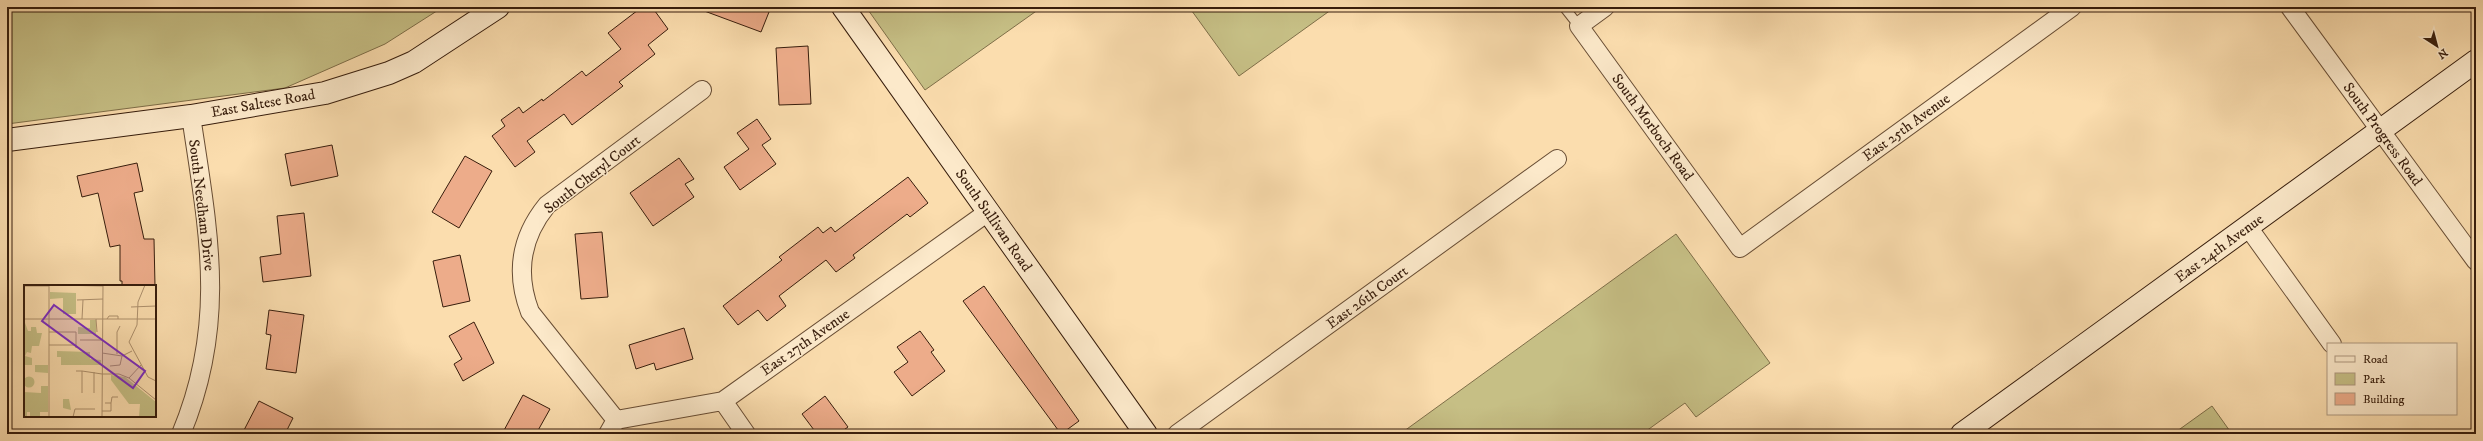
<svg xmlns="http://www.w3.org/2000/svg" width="2483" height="441" viewBox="0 0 2483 441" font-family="'IM FELL DW Pica',serif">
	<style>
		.green { fill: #c6bf85; stroke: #7e6e48 }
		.building { fill: #edac8a; stroke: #371d0c }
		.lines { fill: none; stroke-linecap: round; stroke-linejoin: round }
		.lane-casing { stroke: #684d34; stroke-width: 11 }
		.street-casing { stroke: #684d34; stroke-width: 20 }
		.secondary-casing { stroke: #371d0c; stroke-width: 24 }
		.lane { stroke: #fce9ca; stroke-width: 9 }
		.street { stroke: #fce9ca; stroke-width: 18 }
		.secondary { stroke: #fce9ca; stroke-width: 22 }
		.labels { text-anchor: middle; stroke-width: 3; stroke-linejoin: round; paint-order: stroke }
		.street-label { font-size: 15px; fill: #371d0c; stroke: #fce9ca }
		.inset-road { fill: none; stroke: #ad906d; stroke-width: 1 }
		.view { fill: #7b2cbf; fill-opacity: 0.15; stroke: #7b2cbf; stroke-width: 2 }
		.inset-edge { fill: none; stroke: #371d0c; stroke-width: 2 }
	</style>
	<rect width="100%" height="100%" fill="#fbddae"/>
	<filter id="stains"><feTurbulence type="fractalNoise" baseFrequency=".005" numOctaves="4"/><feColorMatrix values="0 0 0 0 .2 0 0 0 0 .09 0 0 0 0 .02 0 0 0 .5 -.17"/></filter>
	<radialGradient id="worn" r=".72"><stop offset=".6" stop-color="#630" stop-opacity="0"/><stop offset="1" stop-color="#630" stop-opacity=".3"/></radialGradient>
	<path class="green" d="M7 7H443L385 44 285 88 7 124Z
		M866 7H1042L925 90Z
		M1189 7H1335L1239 76Z
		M1676 234 1770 363 1696 417 1685 403 1642 434H1400Z
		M2212 406 2232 434H2173Z"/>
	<path class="building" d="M642 7H652L668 29 648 45 655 54 619 82 623 86 572 125 564 114 527 141 535 152 515 167 492 136 505 126 501 120 519 107 523 113 542 99 543 101 582 71 586 76 621 49 608 33Z
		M699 7H771L761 32 699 9Z
		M808 46 811 104 779 105 776 48Z
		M757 119 771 139 762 145 776 164 740 190 724 167 749 149 737 133Z
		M332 145 338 176 291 186 285 154Z
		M465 156 492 171 459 228 432 212Z
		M679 158 694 179 685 184 694 197 653 226 630 193Z
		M137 163 143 191 134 193 144 239H154L155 286H122V281H120V245L110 247 98 193 82 197 77 176Z
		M908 177 928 203 910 217 907 214 853 255 855 258 836 272 826 260 779 296 786 306 767 321 758 310 738 325 723 306 782 260 779 257 818 227 823 233 831 227 835 232Z
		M304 213 311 276 263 282 260 257 281 254 277 216Z
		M602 232 608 297 581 299 575 234Z
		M460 255 470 301 443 307 433 261Z
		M984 286 1079 421 1061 434 963 301Z
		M269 310 304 315 296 373 266 369 271 335 266 334Z
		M474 322 494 363 463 381 454 364 462 359 449 336Z
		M684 328 693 359 656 370 654 363 636 369 629 345Z
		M920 331 934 350 931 352 945 371 912 396 894 372 908 362 897 347Z
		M523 395 550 409 536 434H502Z
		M825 396 848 427 838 434H817L802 414Z
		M259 401 293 418 285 434H242Z"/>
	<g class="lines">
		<g class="lane-casing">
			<path id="lane" d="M1564 7 1579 26"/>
		</g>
		<g class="street-casing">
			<path id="street" d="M1605 7 1579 26 1740 248 2072 7
				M2290 7 2476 261
				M2248 227 2332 344
				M723 401 746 434
				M616 420 530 312C515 273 521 237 547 205L702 90
				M181 434C228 322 208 230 191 116
				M608 434 616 420 723 401 988 212
				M1177 434 1557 159"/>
		</g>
		<g class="secondary-casing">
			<path id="secondary" d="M843 7 1146 434
				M7 140 191 116 325 93 389 73 414 62 498 7
				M1962 434 2476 61"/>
		</g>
		<use href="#lane" class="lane"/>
		<use href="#street" class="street"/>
		<use href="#secondary" class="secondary"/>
	</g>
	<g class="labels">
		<g class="street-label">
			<text transform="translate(263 103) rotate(-10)" y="5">East Saltese Road</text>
			<text transform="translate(1653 127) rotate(54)" y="5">South Morboch Road</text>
			<text transform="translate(1906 127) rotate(-36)" y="5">East 25th Avenue</text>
			<text transform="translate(2383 134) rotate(54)" y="5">South Progress Road</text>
			<text transform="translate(592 174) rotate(-38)" y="5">South Cheryl Court</text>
			<text transform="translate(202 205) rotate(83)" y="5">South Needham Drive</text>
			<text transform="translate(994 220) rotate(55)" y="5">South Sullivan Road</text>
			<text transform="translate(2219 248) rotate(-36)" y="5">East 24th Avenue</text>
			<text transform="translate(1367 297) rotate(-36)" y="5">East 26th Court</text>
			<text transform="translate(805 342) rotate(-35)" y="5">East 27th Avenue</text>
		</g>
	</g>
	<g transform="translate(24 285)">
		<rect width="132" height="132" fill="#fbddae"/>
		<path d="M26 7 52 8V29H39V13L26 14ZM0 35 4 46H7V42H12L13 48H18L15 61H8L7 68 3 67 1 71 8 73V80H0ZM66 35H72V49H54V42L66 43ZM33 66 66 67V74L77 75V80H37V72H33ZM11 80H24V88L11 87ZM87 90 101 92 132 117V132H115L116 119H105L87 95ZM-0.5 97a5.5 5.5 0 1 1 11 0a5.5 5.5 0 1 1-11 0ZM17 101H24V127H16V132H6V127H3V132H0V107L17 108ZM39 114H45L47 125 39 123Z" fill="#c6bf85"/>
		<path class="inset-road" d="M33 0 79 1M121 0 114 17 113 40 105 57 124 92 132 96M0 1H25M53 15 79 14M107 22 132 21M0 34H132M58 34 59 15M72 34 73 47M83 34 85 31H94V34M25 47H52V63M56 55H79M25 60H52M78 68 98 71 108 66M93 69V47L96 41M86 81 96 80 98 71M52 86H58V108M58 86 78 89M78 89H95L105 93 132 115M105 93 117 80M70 108V87M87 118 88 112H94M78 126H87V118H81M25 132V0M49 132 51 124H71M78 132 79 0"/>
		<path class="view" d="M30 20 121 86 109 103 18 36Z"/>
		<rect width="132" height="132" class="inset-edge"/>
	</g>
	<rect width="2483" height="441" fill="none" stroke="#fbddae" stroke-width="24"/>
	<rect x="8" y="8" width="2467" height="425" fill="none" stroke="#371d0c" stroke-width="2"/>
	<rect x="12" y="12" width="2459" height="417" fill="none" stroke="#371d0c"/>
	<rect x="2327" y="343" width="130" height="72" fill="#fce9ca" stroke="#ad977e"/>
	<rect x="2335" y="356" width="20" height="6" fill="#fce9ca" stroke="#ad977e"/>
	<text x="2363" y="363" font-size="12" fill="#371d0c">Road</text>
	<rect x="2335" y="373" width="20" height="12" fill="#c6bf85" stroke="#ad977e"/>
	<text x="2363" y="383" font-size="12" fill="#371d0c">Park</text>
	<rect x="2335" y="393" width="20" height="12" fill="#edac8a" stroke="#ad977e"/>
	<text x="2363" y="403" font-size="12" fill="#371d0c">Building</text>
	<g transform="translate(2437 46) rotate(144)" stroke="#fce9ca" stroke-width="3" paint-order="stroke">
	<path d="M0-3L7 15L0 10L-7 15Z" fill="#371d0c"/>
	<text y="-6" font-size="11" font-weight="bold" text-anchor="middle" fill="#371d0c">N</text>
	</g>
	<rect width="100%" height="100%" filter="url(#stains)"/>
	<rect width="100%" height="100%" fill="url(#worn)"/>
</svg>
